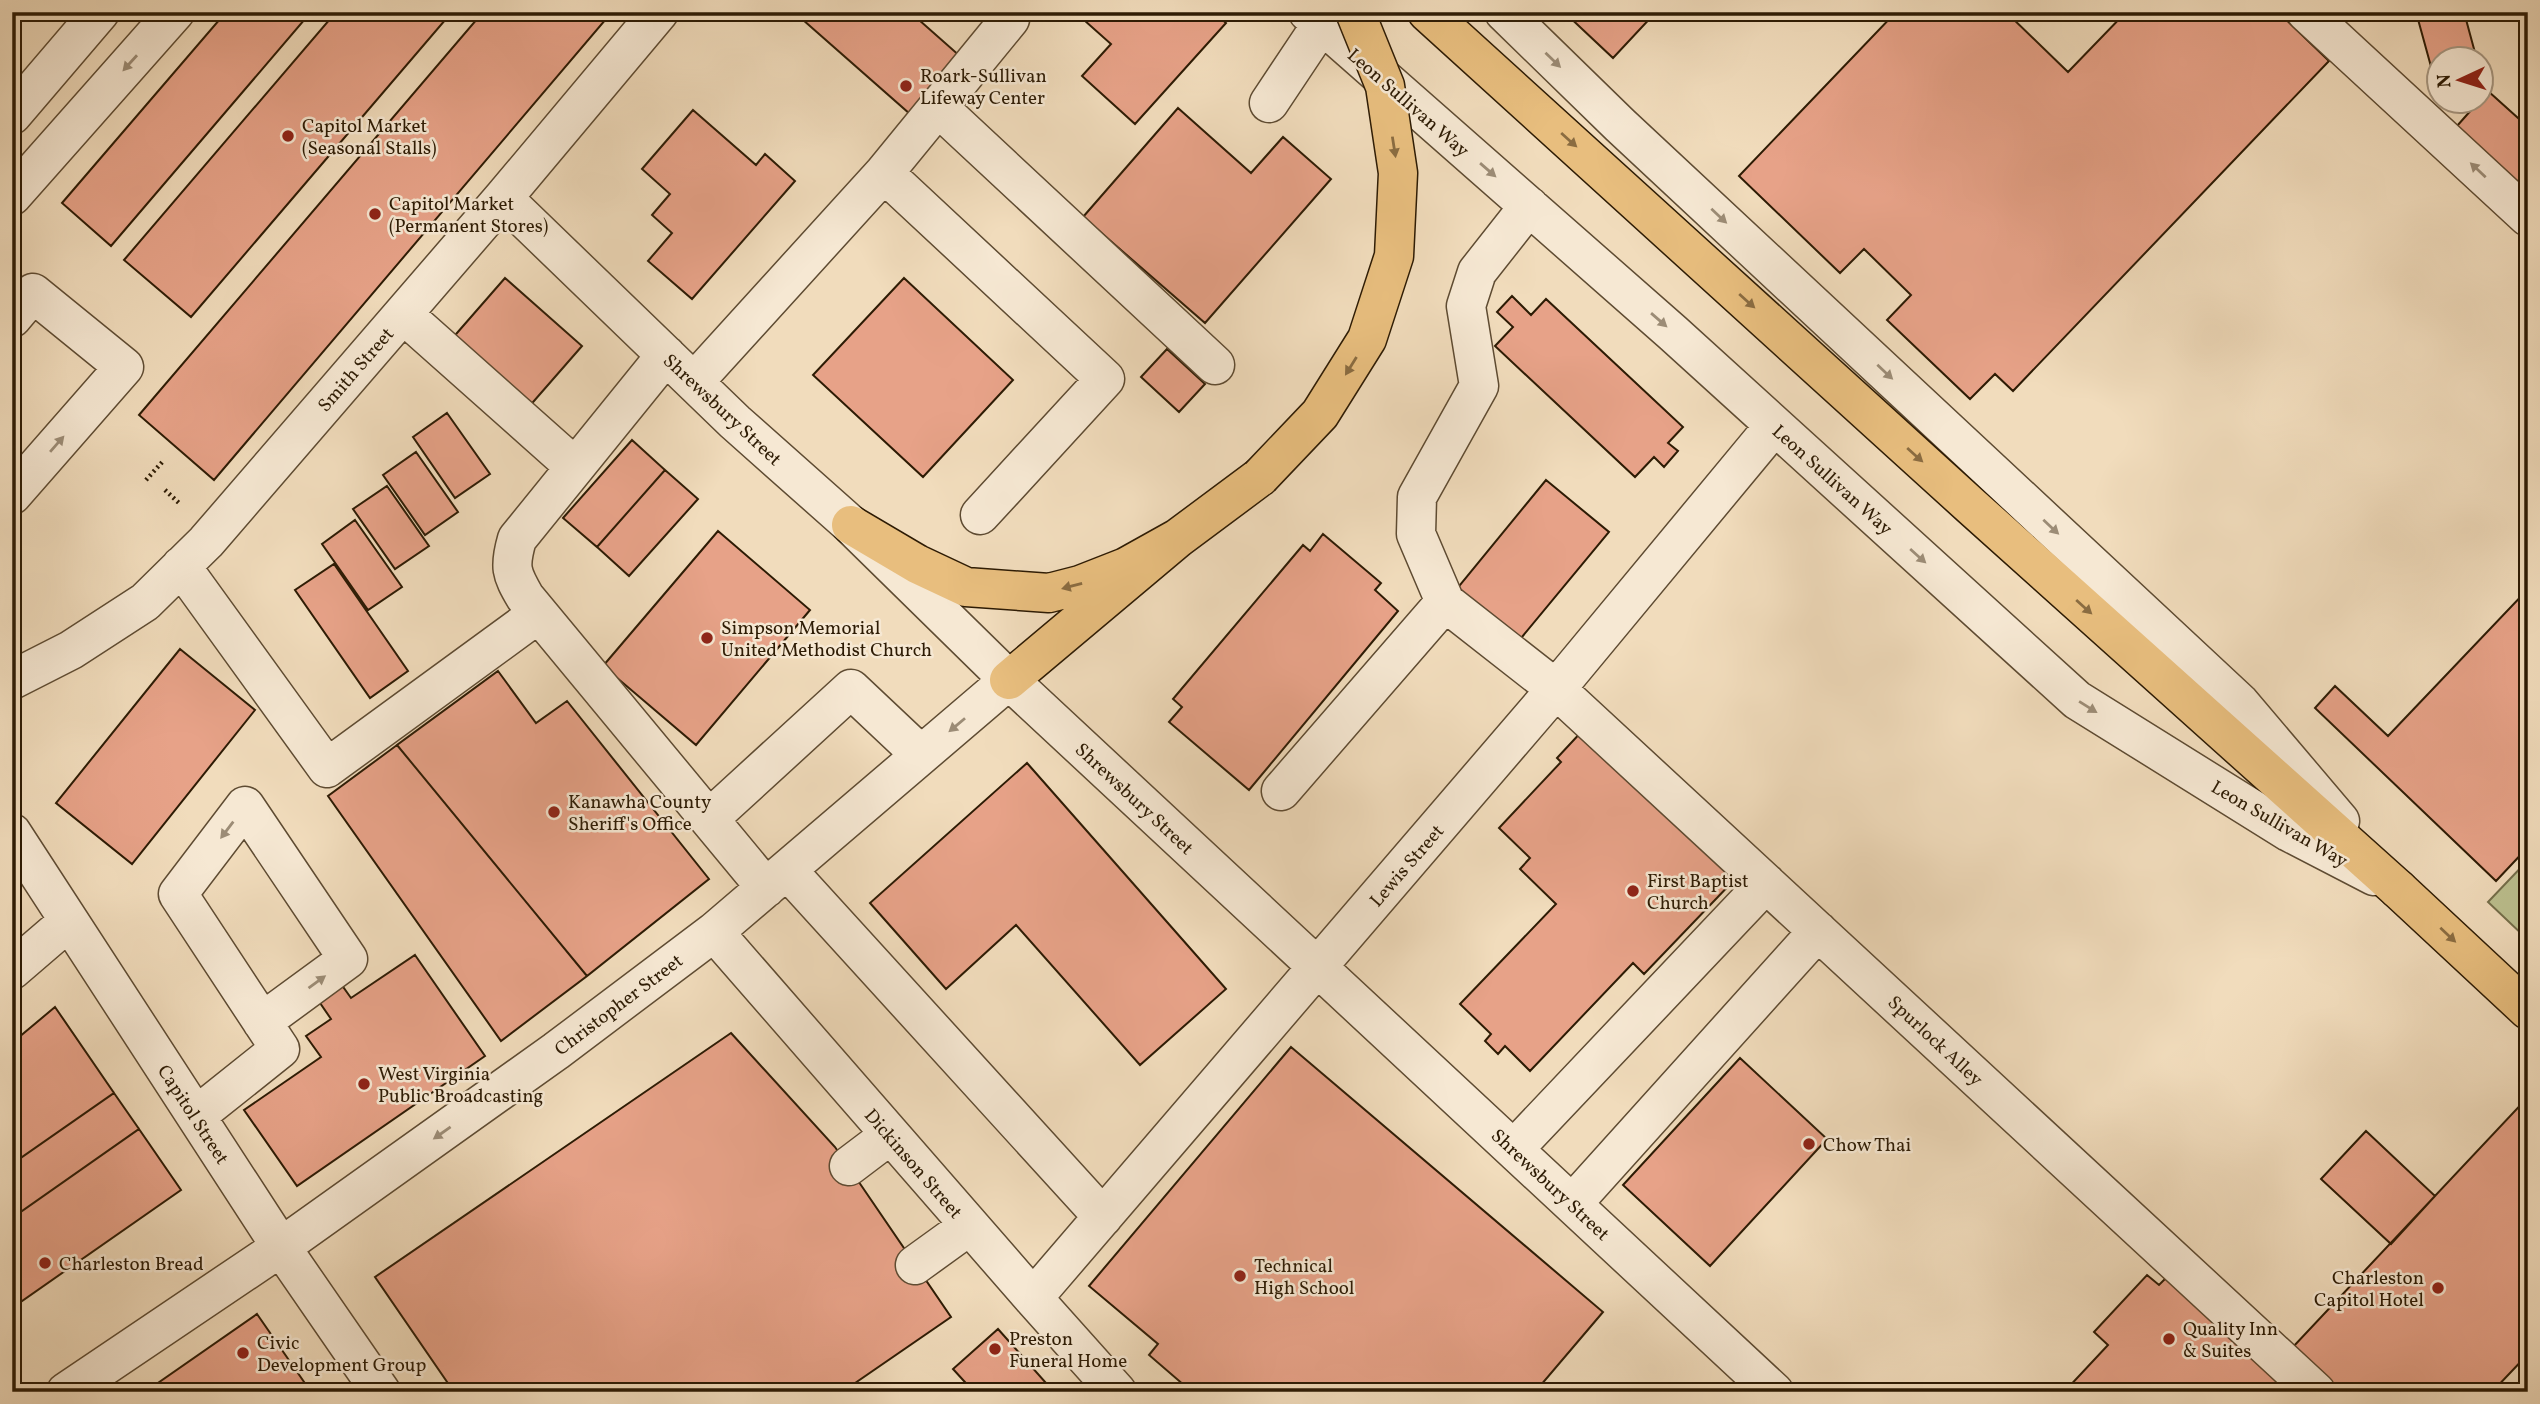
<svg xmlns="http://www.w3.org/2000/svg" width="2540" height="1404" viewBox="0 0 2540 1404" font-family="Vollkorn,serif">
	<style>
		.green { fill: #bcc08f; stroke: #746e4a; stroke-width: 2 }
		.building { fill: #e7a288; stroke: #2d1b04; stroke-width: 2 }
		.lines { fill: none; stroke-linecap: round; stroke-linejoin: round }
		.minor-casing { stroke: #5e4b32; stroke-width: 41 }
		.major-casing { stroke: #2d1b04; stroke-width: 41 }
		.highway-casing { stroke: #2d1b04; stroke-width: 41 }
		.path { stroke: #2d1b04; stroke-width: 4.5; stroke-dasharray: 2 3.5; stroke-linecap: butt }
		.minor { stroke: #f6e8d3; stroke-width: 38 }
		.major { stroke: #e8be7e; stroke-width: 38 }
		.highway { stroke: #e8be7e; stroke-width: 38 }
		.highway-bridge-casing { stroke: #2d1b04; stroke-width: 41; stroke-linecap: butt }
		.highway-bridge { stroke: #e8be7e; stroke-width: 38 }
		.oneway { fill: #9c8c76 }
		.oneway2 { fill: #8a6c41 }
		.poi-dot { fill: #8f2418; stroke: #f6e8d3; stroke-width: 2.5 }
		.labels { text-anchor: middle; stroke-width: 5; stroke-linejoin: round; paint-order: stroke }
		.poi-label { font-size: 19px; fill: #2d1b04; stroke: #f6e8d3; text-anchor: start }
		.street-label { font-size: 19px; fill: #2d1b04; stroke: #f6e8d3 }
	</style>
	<rect width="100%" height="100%" fill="#f1dcbc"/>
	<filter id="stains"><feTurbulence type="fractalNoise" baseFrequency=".00286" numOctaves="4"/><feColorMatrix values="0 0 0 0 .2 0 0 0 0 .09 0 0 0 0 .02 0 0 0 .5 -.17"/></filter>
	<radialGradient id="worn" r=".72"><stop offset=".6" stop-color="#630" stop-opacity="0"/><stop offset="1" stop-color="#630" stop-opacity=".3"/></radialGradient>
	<path class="green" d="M2528 860V940L2488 902Z"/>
	<path class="building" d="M226 12H311L111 246 62 203Z
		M336 12H452L191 317 124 260Z
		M483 12H612L214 480 139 415Z
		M794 12H910L961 57 910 114Z
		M1075 12H1214L1226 23 1135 124 1082 76 1111 44Z
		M1564 12H1656L1613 58Z
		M1896 12H2006L2068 72 2126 12H2278L2329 61 2013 391 1995 374 1970 399 1887 320 1911 295 1864 249 1840 273 1739 176Z
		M2416 12H2464L2477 60H2438V92Z
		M2488 91 2528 127V175L2520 184 2457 126Z
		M1178 108 1251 173 1283 137 1331 179 1205 323 1083 217Z
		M693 110 756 165 765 154 795 181 692 299 648 261 672 233 652 215 670 194 642 169Z
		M505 278 582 346 527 409 450 341Z
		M904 278 1013 380 923 477 813 375Z
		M1512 296 1531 315 1546 299 1683 427 1668 443 1678 451 1664 467 1654 457 1635 477 1495 346 1513 327 1497 312Z
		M1167 349 1205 384 1179 412 1141 377Z
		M447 413 490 474 455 498 413 437Z
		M632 440 665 470 597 547 563 518Z
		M416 452 458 512 425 535 383 475Z
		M665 470 698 499 629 576 597 547Z
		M1546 480 1609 532 1517 643 1455 591Z
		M387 486 429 546 395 569 353 509Z
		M355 520 402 587 368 610 322 544Z
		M718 531 810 610 696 745 603 666Z
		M1323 534 1381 583 1375 590 1398 611 1249 790 1169 722 1182 707 1173 699 1303 545 1310 551Z
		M334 564 408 671 370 698 295 590Z
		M2528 589V847L2496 881 2315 708 2335 686 2388 736Z
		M180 649 255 710 132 864 56 803Z
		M498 671 536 723 567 701 709 879 587 976 397 745Z
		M1584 729 1737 877 1644 974 1633 963 1530 1071 1505 1046 1498 1054 1485 1041 1491 1034 1460 1004 1556 904 1520 869 1530 858 1499 828 1561 762 1557 758Z
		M397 745 587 976 501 1041 328 796Z
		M1027 763 1226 989 1140 1065 1016 925 946 989 870 903Z
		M415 955 485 1056 297 1186 244 1110 321 1057 306 1036 331 1019 318 1000 341 984 351 998Z
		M55 1007 114 1093 12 1164V1043Z
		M731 1033 835 1147 951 1317 842 1392H454L375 1277Z
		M1291 1047 1603 1312 1535 1392H1192L1149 1355 1158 1344 1089 1286Z
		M1740 1058 1827 1139 1710 1266 1623 1185Z
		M114 1093 139 1129 12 1218V1164Z
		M2528 1097V1354L2492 1392H2338L2292 1348Z
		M139 1129 181 1190 12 1308V1218Z
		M2366 1131 2435 1196 2391 1244 2321 1179Z
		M2147 1275 2159 1285 2169 1275 2294 1392H2064L2108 1345 2094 1332Z
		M257 1314 311 1392H145Z
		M998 1329 1054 1392H974L953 1369Z"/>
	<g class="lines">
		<g class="minor-casing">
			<path id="minor" d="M1308 12 1673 333 2077 700 2289 832 2374 876
				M1504 12 1620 125 2240 703 2340 821
				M2306 12 2528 217
				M1269 103 1315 34 1323 26
				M938 107 1215 365
				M12 115 100 12
				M884 173 1105 379 980 515
				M12 196 175 12
				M503 198 735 422 851 525 1009 680 1774 1392
				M403 314 575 467
				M12 318 33 293 124 367 12 495
				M666 355 517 539C509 567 511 573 525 597L766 888
				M694 382 884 173 1010 19 1003 12
				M181 566 327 768 538 614
				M1445 602 1416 534 1417 497 1479 386 1466 306 1477 272 1529 206
				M12 680 71 650 145 602 206 542 503 198 659 12
				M1281 791 1445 602 1556 689 2316 1392
				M709 819 851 689 921 755
				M12 833 281 1247 381 1392
				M787 870 1103 1217
				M714 932 1033 1298 1117 1392
				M12 970 69 921
				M196 1116 280 1049 178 894 245 806 348 959 262 1022
				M1514 1149 1766 883
				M849 1166 890 1135
				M1573 1203 1818 931
				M915 1265 969 1226
				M1033 1298 1556 689 1774 426
				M66 1392 281 1247 556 1051 714 932 1009 680"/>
		</g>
		<g class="major-casing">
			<path id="major" d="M2398 889 2528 1010"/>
		</g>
		<g class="highway-casing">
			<path id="highway" d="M1427 12 1971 506 2398 889
				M851 525 917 564 966 587 1049 593 1080 585 1126 567 1178 538
				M1009 680 1178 538 1260 477"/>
		</g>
		<path class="path" d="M146 480 164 460
			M165 490 179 503"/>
		<use href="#minor" class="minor"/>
		<use href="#major" class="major"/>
		<use href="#highway" class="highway"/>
		<g class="highway-bridge-casing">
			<path id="highway-bridge" d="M1260 477 1320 414 1367 339 1394 256 1398 173 1385 86 1355 12"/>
		</g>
		<use href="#highway-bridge" class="highway-bridge"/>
	</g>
	<defs><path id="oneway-solid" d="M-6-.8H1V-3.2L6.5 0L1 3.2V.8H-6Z" transform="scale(1.75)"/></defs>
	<g class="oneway">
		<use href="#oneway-solid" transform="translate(1553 60) rotate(44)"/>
		<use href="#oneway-solid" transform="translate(130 63) rotate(132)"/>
		<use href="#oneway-solid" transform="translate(1488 170) rotate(41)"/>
		<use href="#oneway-solid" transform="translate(2478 170) rotate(-137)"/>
		<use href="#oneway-solid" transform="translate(1719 216) rotate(43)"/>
		<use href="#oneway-solid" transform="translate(1659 320) rotate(41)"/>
		<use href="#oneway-solid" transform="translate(1885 372) rotate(43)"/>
		<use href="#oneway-solid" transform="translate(57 444) rotate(-49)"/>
		<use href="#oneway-solid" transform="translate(2051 527) rotate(43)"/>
		<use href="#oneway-solid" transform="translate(1918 556) rotate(42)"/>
		<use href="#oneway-solid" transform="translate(2088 707) rotate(32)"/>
		<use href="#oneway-solid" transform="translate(957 725) rotate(140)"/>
		<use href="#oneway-solid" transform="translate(227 830) rotate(127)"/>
		<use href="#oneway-solid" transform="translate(317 982) rotate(-36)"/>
		<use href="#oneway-solid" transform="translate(442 1133) rotate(145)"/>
	</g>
	<g class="oneway2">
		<use href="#oneway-solid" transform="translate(1569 140) rotate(42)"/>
		<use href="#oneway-solid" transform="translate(1394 147) rotate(81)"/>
		<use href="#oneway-solid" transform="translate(1747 301) rotate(42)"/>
		<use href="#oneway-solid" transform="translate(1351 366) rotate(122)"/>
		<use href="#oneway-solid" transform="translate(1915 455) rotate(42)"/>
		<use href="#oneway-solid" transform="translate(1072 586) rotate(165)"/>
		<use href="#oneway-solid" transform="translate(2084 607) rotate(42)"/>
		<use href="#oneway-solid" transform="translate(2448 935) rotate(43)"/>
	</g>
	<g class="poi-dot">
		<circle cx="906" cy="86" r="7"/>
		<circle cx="288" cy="136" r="7"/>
		<circle cx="375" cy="214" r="7"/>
		<circle cx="707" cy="638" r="7"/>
		<circle cx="554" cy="812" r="7"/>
		<circle cx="1633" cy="891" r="7"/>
		<circle cx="364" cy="1084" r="7"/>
		<circle cx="1809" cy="1144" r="7"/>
		<circle cx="45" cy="1263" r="7"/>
		<circle cx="1240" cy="1276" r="7"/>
		<circle cx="2438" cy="1288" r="7"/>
		<circle cx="2169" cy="1339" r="7"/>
		<circle cx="995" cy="1349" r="7"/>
		<circle cx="243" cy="1353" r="7"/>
	</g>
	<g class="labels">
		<g class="poi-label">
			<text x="920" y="82">Roark-Sullivan<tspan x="920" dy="22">Lifeway Center</tspan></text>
			<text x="302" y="132">Capitol Market<tspan x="302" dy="22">(Seasonal Stalls)</tspan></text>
			<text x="389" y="210">Capitol Market<tspan x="389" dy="22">(Permanent Stores)</tspan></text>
			<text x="721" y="634">Simpson Memorial<tspan x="721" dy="22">United Methodist Church</tspan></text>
			<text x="568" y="808">Kanawha County<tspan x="568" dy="22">Sheriff's Office</tspan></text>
			<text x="1647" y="887">First Baptist<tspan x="1647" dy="22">Church</tspan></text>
			<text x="378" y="1080">West Virginia<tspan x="378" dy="22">Public Broadcasting</tspan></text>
			<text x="1823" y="1151">Chow Thai</text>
			<text x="59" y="1270">Charleston Bread</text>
			<text x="1254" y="1272">Technical<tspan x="1254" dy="22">High School</tspan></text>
			<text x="2424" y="1284" text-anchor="end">Charleston<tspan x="2424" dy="22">Capitol Hotel</tspan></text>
			<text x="2183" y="1335">Quality Inn<tspan x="2183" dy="22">&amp; Suites</tspan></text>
			<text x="1009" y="1345">Preston<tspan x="1009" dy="22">Funeral Home</tspan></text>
			<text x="257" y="1349">Civic<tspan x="257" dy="22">Development Group</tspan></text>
		</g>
		<g class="street-label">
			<text transform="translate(1409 102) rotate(41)" y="7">Leon Sullivan Way</text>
			<text transform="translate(355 369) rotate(-49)" y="7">Smith Street</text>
			<text transform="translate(723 409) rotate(43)" y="7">Shrewsbury Street</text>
			<text transform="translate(1833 479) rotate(42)" y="7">Leon Sullivan Way</text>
			<text transform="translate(1135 798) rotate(43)" y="7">Shrewsbury Street</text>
			<text transform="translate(2280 823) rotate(30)" y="7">Leon Sullivan Way</text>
			<text transform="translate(1406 865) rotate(-49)" y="7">Lewis Street</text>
			<text transform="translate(618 1004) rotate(-37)" y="7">Christopher Street</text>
			<text transform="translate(1936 1040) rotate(43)" y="7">Spurlock Alley</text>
			<text transform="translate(194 1114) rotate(57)" y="7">Capitol Street</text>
			<text transform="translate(914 1163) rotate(49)" y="7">Dickinson Street</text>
			<text transform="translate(1551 1184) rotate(43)" y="7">Shrewsbury Street</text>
		</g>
	</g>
	<rect width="2540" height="1404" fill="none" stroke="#f1dcbc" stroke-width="42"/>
	<rect x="14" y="14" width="2512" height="1376" fill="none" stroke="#2d1b04" stroke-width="3.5"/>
	<rect x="21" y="21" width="2498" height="1362" fill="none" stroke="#2d1b04" stroke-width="2"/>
	<g transform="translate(2460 80) rotate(266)"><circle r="33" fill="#f6e8d3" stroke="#a69680" stroke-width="2"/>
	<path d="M0-5L12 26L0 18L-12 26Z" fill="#8f2418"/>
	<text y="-10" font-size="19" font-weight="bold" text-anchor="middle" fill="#2d1b04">N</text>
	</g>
	<rect width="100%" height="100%" filter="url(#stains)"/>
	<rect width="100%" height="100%" fill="url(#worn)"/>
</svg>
